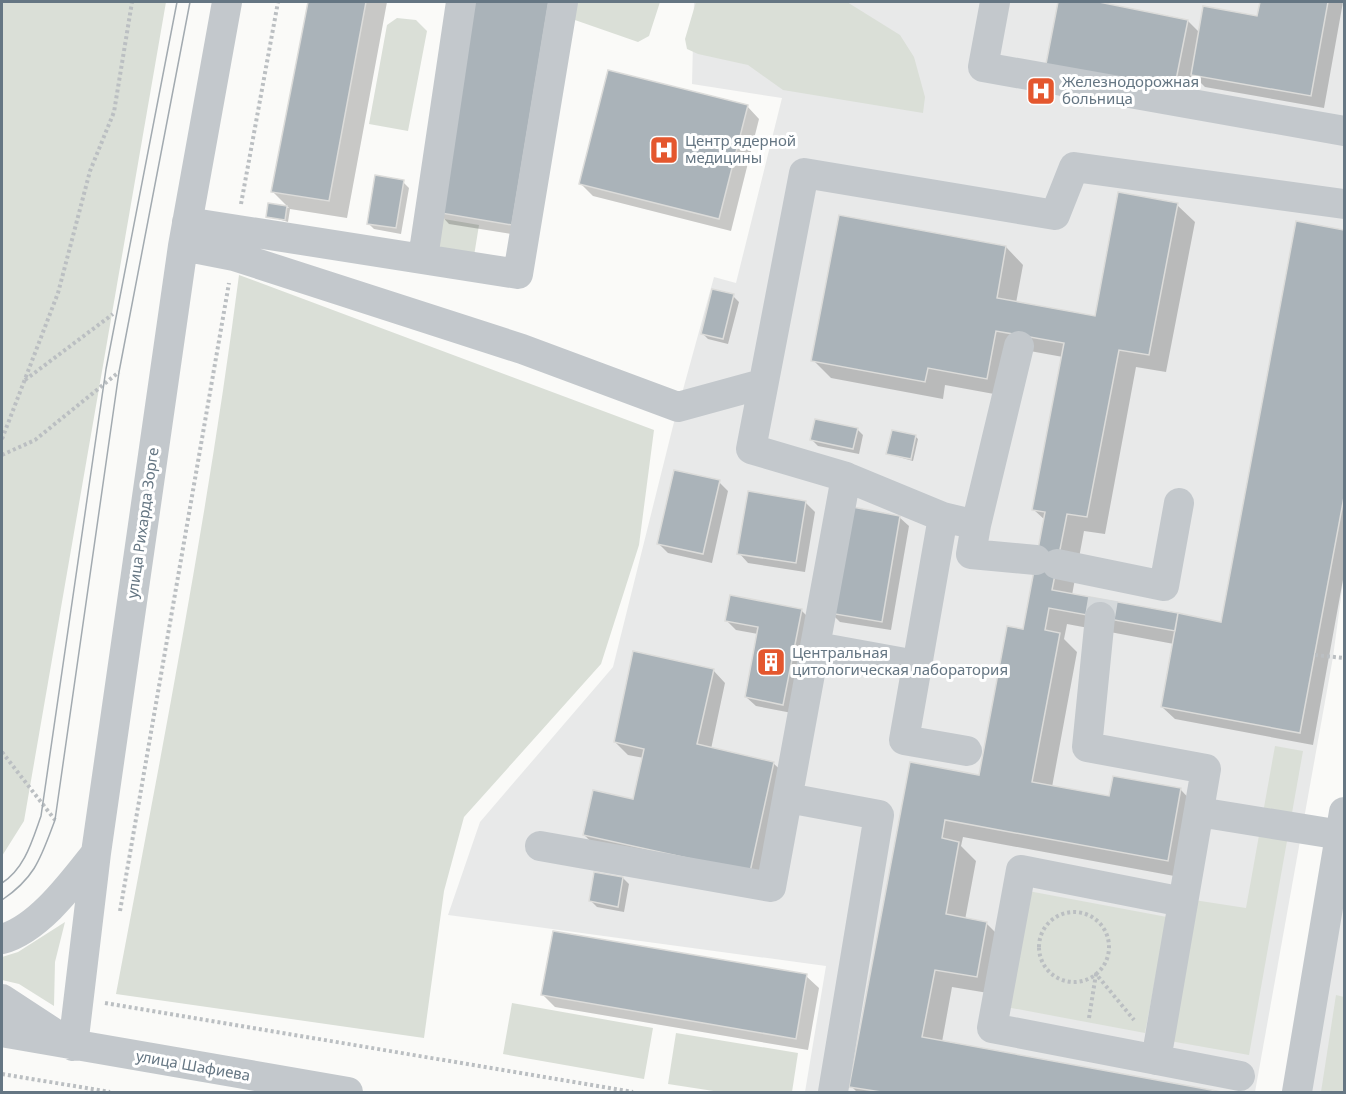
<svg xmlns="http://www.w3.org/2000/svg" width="1346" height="1094" viewBox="0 0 1346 1094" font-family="'Noto Sans',sans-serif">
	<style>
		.built { fill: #e8e9e9 }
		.green { fill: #dadfd7 }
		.shadow { fill: #0003 }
		.building { fill: #aab3b9; stroke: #dcdcda; stroke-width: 1.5 }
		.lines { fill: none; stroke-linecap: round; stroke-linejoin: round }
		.minor-tunnel { stroke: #d5d9db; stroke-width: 30; stroke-dasharray: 30 15; stroke-linecap: butt }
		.path { stroke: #bbbfc2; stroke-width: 4; stroke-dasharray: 3 3; stroke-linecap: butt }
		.minor { stroke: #c3c8cc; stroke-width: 30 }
		.tram { stroke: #a2aab0; stroke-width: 1.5 }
		.labels { text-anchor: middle; stroke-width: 6; stroke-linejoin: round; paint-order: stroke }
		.poi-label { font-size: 15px; fill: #657683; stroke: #fff; text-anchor: start }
		.street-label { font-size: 15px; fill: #657683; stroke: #fff }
	</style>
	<rect width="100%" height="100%" fill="#fafaf8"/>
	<path class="built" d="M694 2H1344V575L1333 657 1255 1092H805L826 966 448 915 480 822 613 667 673 426 714 277 736 283 782 98 692 84Z
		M1344 861V1092H1304Z"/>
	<path class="green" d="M2 2H166L24 821 2 856Z
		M575 2H660L649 36 638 42 572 19Z
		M696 2H847L900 35 914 57 925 97 923 113 783 90 748 65 698 54 687 49 685 39Z
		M397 18 416 20 427 31 408 131 369 124 387 25Z
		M438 218 479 225 474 256 433 249Z
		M239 275 654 430 639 545 601 664 464 817 444 891 424 1038 116 994C161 755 208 516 239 275Z
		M1275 746 1303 751 1249 1055 1170 1041 1194 900 1246 908Z
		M1023 890 1167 917 1145 1033 1001 1006Z
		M65 922 55 962 54 1006 19 984 2 980V957L18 952Z
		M1336 995 1344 997V1092H1321Z
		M512 1003 653 1028 644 1079 503 1054Z
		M676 1033 798 1053 792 1092H720L668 1084Z"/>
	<path class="shadow" d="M309 2H387L347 218 290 209 288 222 268 216 270 204 289 208 272 191Z
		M472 2H563L524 236 449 224 437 211Z
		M1060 2H1104V4L1188 21 1200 33 1259 17 1261 2H1343L1324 108 1205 87 1192 74 1185 107 1046 69Z
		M747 106 759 119 731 231 593 196 581 184Z
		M403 182 409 188 401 234 374 229 368 223Z
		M1177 205 1195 222 1166 372 1136 367 1105 534 1084 531 1072 595 1223 623 1297 223 1344 232V574L1313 745 1175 719 1162 707 1174 644 1067 624 1064 639 1077 652 1052 787 1110 798 1181 790 1198 808 1185 878 963 837 961 846 976 861 965 920 986 923 1004 941 994 994 952 987 942 1042 1216 1092H857L851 1086 911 764 980 776 1024 630 1045 520 1034 510 1063 357 1013 348 1005 396 945 385 943 399 831 378 813 360 1006 247 1023 265 1016 303 1096 318Z
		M733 296 739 302 728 344 708 339 702 333Z
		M857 429 863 435 859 454 818 446 812 440Z
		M915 436 918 439 913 461 888 454Z
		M719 482 728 491 712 563 668 553 659 544Z
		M806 503 815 512 805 572 748 563 739 553Z
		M899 517 909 526 891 630 840 622 830 612Z
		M801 610 811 620 792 713 756 706 746 697 758 634 736 630 726 620Z
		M713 670 725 683 711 749 773 763 786 775 762 883 597 847 584 835 634 801 644 758 628 755 615 742Z
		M623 878 629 884 624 912 597 907 591 901Z
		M806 976 819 988 808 1050 555 1007 543 995Z"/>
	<path class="building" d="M308 2H366L329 201 271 192Z
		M471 2H549L512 225 435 212Z
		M1058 2H1099L1188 20 1173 95 1045 69Z
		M1260 2H1328L1311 96 1191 75 1203 6 1257 16Z
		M608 70 748 105 719 219 579 184Z
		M375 175 404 180 396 228 367 224Z
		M1118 192 1178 203 1149 355 1119 350 1087 517 1067 514 1052 590 1178 613 1175 631 1049 608 1045 630 1060 633 1032 782 1109 796 1113 776 1181 788 1168 861 945 820 942 838 959 842 946 914 987 922 977 977 935 970 922 1037 1222 1092H881L849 1087 910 762 979 775 1007 626 1023 629 1045 512 1032 510 1064 343 996 331 987 379 928 368 925 382 811 361 839 215 1006 246 997 298 1095 316Z
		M268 203 287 206 285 220 266 217Z
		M1296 221 1344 230V497L1300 733 1161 707 1178 613 1221 622Z
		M712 289 734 294 723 339 701 334Z
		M815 419 858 428 853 449 810 440Z
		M892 430 916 435 911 459 886 454Z
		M674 470 720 480 703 554 657 544Z
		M748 491 806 501 796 563 737 554Z
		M847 506 900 516 882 622 829 613Z
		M730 595 802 609 783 705 745 697 758 627 725 621Z
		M633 651 714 669 697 744 774 762 750 872 583 835 593 790 633 799 644 749 614 742Z
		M594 872 623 877 618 907 589 901Z
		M553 931 807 974 796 1039 541 995Z"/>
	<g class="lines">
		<path class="minor-tunnel" d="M1100 617 1103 599"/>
		<path class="path" d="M241 204 278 2
			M25 380 113 314
			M2 439 58 293 90 171 114 112 132 2
			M2 455 35 440 119 372
			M1315 655 1344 658
			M2 752 55 820
			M120 911 229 283
			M1039 947a35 35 0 1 1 70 0a35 35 0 1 1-70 0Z
			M105 1003 633 1092
			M1089 1018 1096 974 1134 1020
			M2 1074 110 1092"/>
		<path class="minor" d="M995 2 983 67 1344 131
			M187 222 518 274 563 2
			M183 246 234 256 522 349 678 407 762 384
			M423 258 461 2
			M943 517 904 740 967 751
			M976 525 1019 346
			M1036 560 971 554 976 525 943 517 846 477 751 449 804 173 1055 215 1074 167 1344 204
			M1057 564 1164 586 1179 503
			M1100 617 1087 747 1206 769 1156 1060
			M817 647 916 665
			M788 798 879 815 833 1092
			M1199 812 1341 835
			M540 846 771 887 846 477
			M1183 902 1021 870 992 1028 1240 1076
			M2 939C39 929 73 882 96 853
			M2 999 63 1039
			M2 1032 348 1092
			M73 1046 96 853 183 246 227 2
			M1297 1092 1344 812"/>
		<path class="tram" d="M2 883C25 868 32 841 41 816L106 369 177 2
			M2 900C36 877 41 857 55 820L119 372 190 2"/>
	</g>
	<defs>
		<g id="hospital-square" transform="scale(1.5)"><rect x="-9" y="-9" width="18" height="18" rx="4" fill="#e4572e" stroke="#fff"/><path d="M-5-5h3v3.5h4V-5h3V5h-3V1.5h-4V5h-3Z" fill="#fff"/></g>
		<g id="building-square" transform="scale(1.5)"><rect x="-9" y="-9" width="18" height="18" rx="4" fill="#e4572e" stroke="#fff"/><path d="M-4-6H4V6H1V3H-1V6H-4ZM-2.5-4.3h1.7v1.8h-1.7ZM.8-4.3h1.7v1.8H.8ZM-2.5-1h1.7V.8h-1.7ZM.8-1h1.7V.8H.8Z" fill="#fff"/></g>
	</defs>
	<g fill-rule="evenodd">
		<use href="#hospital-square" x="1041" y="91"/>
		<use href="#hospital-square" x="664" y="150"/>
		<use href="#building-square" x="771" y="662"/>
	</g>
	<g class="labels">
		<g class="poi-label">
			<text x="1062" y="87">Железнодорожная<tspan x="1062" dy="17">больница</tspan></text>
			<text x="685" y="146">Центр ядерной<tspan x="685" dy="17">медицины</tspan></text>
			<text x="792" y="658">Центральная<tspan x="792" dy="17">цитологическая лаборатория</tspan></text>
		</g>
		<g class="street-label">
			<text transform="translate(143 523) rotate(-82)" y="5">улица Рихарда Зорге</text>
			<text transform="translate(193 1066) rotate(10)" y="5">улица Шафиева</text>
		</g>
	</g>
	<rect width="1346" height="1094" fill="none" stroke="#657683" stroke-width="6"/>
</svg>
